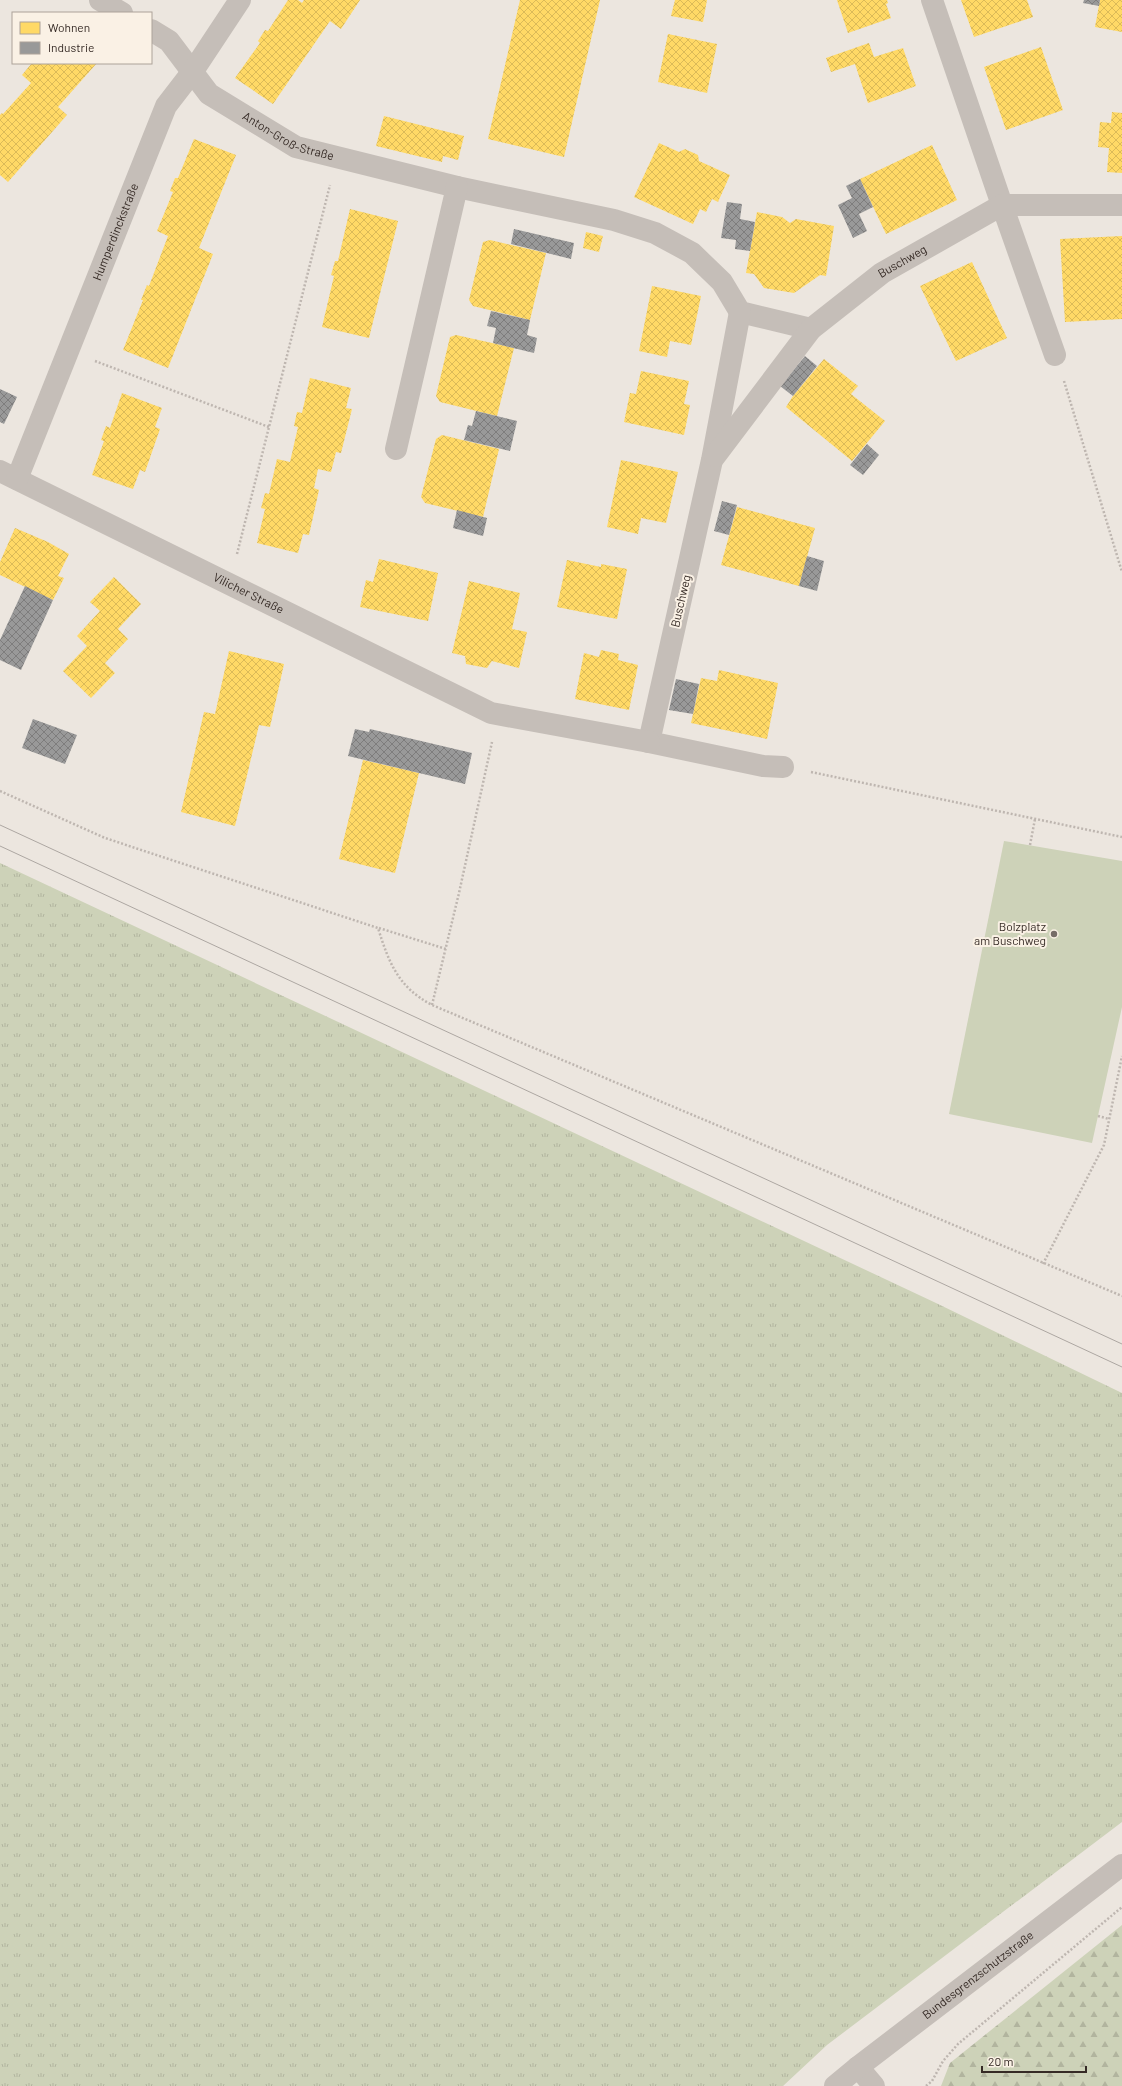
<svg xmlns="http://www.w3.org/2000/svg" width="1122" height="2086" viewBox="0 0 1122 2086" font-family="Barlow,sans-serif">
	<style>
		.grass { fill: url(#grass-tufts) }
		.forest { fill: url(#forest-firs) }
		.green { fill: #cdd2b8 }
		.homes { fill: url(#homes-cross-hatch) }
		.industry { fill: url(#industry-cross-hatch) }
		.lines { fill: none; stroke-linecap: round; stroke-linejoin: round }
		.path { stroke: #beb6b0; stroke-width: 2.5; stroke-dasharray: 2 2; stroke-linecap: butt }
		.minor { stroke: #c5beb8; stroke-width: 22 }
		.tram { stroke: #ada7a2; stroke-width: 1 }
		.poi-dot { fill: #766c67; stroke: #faf1e5; stroke-width: 1.5 }
		.labels { text-anchor: middle; stroke-width: 4; stroke-linejoin: round; paint-order: stroke }
		.street-label { font-size: 12px; fill: #362b26; stroke: #faf1e5 }
		.poi-label { font-size: 12px; fill: #362b26; stroke: #faf1e5; text-anchor: end }
	</style>
	<defs>
		<pattern id="grass-tufts" width="24" height="20" patternUnits="userSpaceOnUse"><rect width="24" height="20" fill="#cdd2b8"/><path d="M3 7l-1-3M5 7V3M7 7l1-3M15 17l-1-3M17 17v-4M19 17l1-3" fill="none" stroke="#b1b49e"/></pattern>
		<pattern id="forest-firs" width="22" height="20" patternUnits="userSpaceOnUse"><rect width="22" height="20" fill="#cdd2b8"/><path d="M5 1l3.5 6h-7zM16 11l3.5 6h-7z" fill="#b1b49e"/></pattern>
		<pattern id="homes-cross-hatch" width="8" height="8" patternUnits="userSpaceOnUse"><rect width="8" height="8" fill="#ffd966"/><path d="M0 0l8 8M0 8l8-8" fill="none" stroke="#dbba58"/></pattern>
		<pattern id="industry-cross-hatch" width="8" height="8" patternUnits="userSpaceOnUse"><rect width="8" height="8" fill="#999"/><path d="M0 0l8 8M0 8l8-8" fill="none" stroke="#7e7d7d"/></pattern>
	</defs>
	<rect width="100%" height="100%" fill="#ece6df"/>
	<path class="grass" d="M0 863 936 1303 1122 1393V1822L827 2045 783 2086H0Z"/>
	<path class="forest" d="M1122 1925V2086H941L950 2063Z"/>
	<path class="green" d="M1004 841 1122 861V1007L1092 1143 949 1114Z"/>
	<path class="homes" d="M288 0H298L302 3 304 0H360L341 29 330 21 273 104 235 78 260 43 258 41 265 30 268 31Z
		M520 0H600L564 157 488 139Z
		M675 0H707L703 22 671 16Z
		M837 0H887L888 3 886 4 891 18 848 33Z
		M961 0H1027L1033 17 974 37Z
		M1100 0H1122V32L1095 27Z
		M668 34 717 44 707 93 658 82Z
		M869 43 874 57 903 48 916 86 868 103 855 64 831 72 826 58Z
		M1041 47 1063 110 1006 130 984 67Z
		M32 63H97L58 107 67 115 8 182 0 175V115L2 113 3 114 31 83 22 75Z
		M1112 112 1122 113V173L1107 172 1109 148 1098 147 1100 122 1111 123Z
		M384 116 464 136 458 160 443 156 442 162 376 146Z
		M194 139 236 155 199 248 213 254 168 368 123 350 143 300H141L147 285 149 286 168 236 157 231 173 192 170 191 175 178H178Z
		M659 143 679 152 685 149 698 155 699 161 730 175 718 202 712 199 706 212 700 209 693 224 634 197Z
		M932 145 957 200 886 234 860 179Z
		M350 209 398 221 369 338 322 327 334 276 331 275 335 261H338Z
		M757 212 782 217 790 223 796 219 834 226 826 276 820 275 794 293 764 288 754 274 746 273Z
		M586 232 603 236 599 252 583 248Z
		M1122 236V319L1065 322 1060 239Z
		M490 240 546 253 530 320 473 306 469 300 483 242Z
		M972 262 1007 338 956 361 920 286Z
		M652 286 701 296 691 345 670 341 667 357 639 351Z
		M456 335 514 348 497 416 440 402 436 396 450 337Z
		M824 359 858 386 851 394 885 421 852 461 786 407 793 396Z
		M641 371 689 381 684 404 690 405 684 435 624 422 630 393 636 394Z
		M310 378 351 388 346 408 352 409 341 453 336 452 331 472 318 469 314 488 319 490 309 535 303 534 298 553 257 543 265 509 261 508 265 493 269 494 277 459 290 462 298 427 294 426 297 412 302 413Z
		M122 393 162 408 155 427 160 429 145 472 140 470 133 489 92 475 104 441 101 440 106 426 110 428Z
		M442 435 499 449 483 517 425 503 421 497 436 439Z
		M621 460 678 472 666 523 641 518 638 534 607 527Z
		M737 507 815 528 799 586 721 565Z
		M15 528 48 542 69 554 58 576 64 578 53 600 0 575V562Z
		M379 559 438 573 428 621 360 607 366 580 373 582Z
		M567 560 601 567V564L627 569 617 619 557 607Z
		M114 577 141 604 118 629 128 639 105 663 115 673 91 698 63 671 87 646 77 636 100 611 90 602Z
		M469 581 520 593 512 629 527 632 519 668 492 661 487 668 466 664 465 656 452 653Z
		M601 650 619 654 618 660 638 665 629 710 575 699 584 653 599 657Z
		M229 651 284 664 270 727 259 725 235 826 181 812 204 712 215 714Z
		M719 670 778 683 767 739 691 723 701 678 717 681Z
		M363 760 419 773 395 873 339 859Z"/>
	<path class="industry" d="M1084 0H1100L1099 6 1083 3Z
		M860 179 873 207 859 214 867 231 853 238 838 205 852 198 846 186Z
		M727 202 742 204 740 219 755 222 750 251 735 249 736 240 721 238Z
		M514 229 574 243 571 259 511 244Z
		M491 311 530 320 527 335 537 338 534 353 493 343 496 328 487 326Z
		M805 356 817 366 793 396 780 386Z
		M0 389 17 397 4 424 0 422Z
		M476 411 517 421 510 451 464 440 468 425 472 426Z
		M867 444 879 455 863 475 850 465Z
		M722 501 737 505 729 535 714 531Z
		M457 510 487 518 483 536 453 528Z
		M807 556 824 561 817 591 799 586Z
		M25 586 53 600 21 670 0 660V640Z
		M676 679 699 684 693 714 669 710Z
		M33 719 77 735 65 764 22 748Z
		M355 729 369 732 370 729 472 753 465 784 348 756Z"/>
	<g class="lines">
		<path class="path" d="M95 361 269 427
			M1064 381 1122 572
			M237 554 330 185
			M811 772 1122 837
			M0 791 105 838 378 928C389 963 398 987 432 1005L1122 1296
			M1030 845 1035 819
			M379 928 446 949
			M432 1005 459 893 492 742
			M1098 1116 1109 1119
			M1043 1264 1104 1145 1122 1056
			M926 2086 932 2081 943 2061 958 2044 1122 1907"/>
		<g class="minor">
			<path d="M100 0 122 13"/>
			<path d="M932 0 1002 205 1055 355"/>
			<path id="s1" d="M151 30 169 41 209 94 296 147 457 187 614 220 655 233 692 253 722 282 740 312 811 329"/>
			<path d="M740 312 712 460 649 742 763 766 783 767"/>
			<path d="M396 449 457 187"/>
			<path id="s2" d="M715 456 811 329 882 273 1002 205H1122"/>
			<path id="s3" d="M0 471 491 713 649 742"/>
			<path id="s4" d="M17 479 166 106 193 71 240 0"/>
			<path d="M858 2067 874 2086"/>
			<path id="s5" d="M835 2086 858 2067 1122 1865"/>
		</g>
		<path class="tram" d="M0 825 1122 1344
			M0 846 1122 1367"/>
	</g>
	<circle class="poi-dot" cx="1054" cy="934" r="4"/>
	<g class="labels">
		<g class="street-label">
			<text dy="4" stroke="none"><textPath href="#s1" startOffset="178">Anton-Groß-Straße</textPath></text>
			<text dy="4" stroke="none"><textPath href="#s4" startOffset="266">Humperdinckstraße</textPath></text>
			<text dy="4" stroke="none"><textPath href="#s2" startOffset="273">Buschweg</textPath></text>
			<text dy="4" stroke="none"><textPath href="#s3" startOffset="277">Vilicher Straße</textPath></text>
			<text transform="translate(681 601) rotate(-77)" y="4">Buschweg</text>
			<text dy="4" stroke="none"><textPath href="#s5" startOffset="181">Bundesgrenzschutzstraße</textPath></text>
		</g>
		<g class="poi-label">
			<text x="1046" y="931">Bolzplatz<tspan x="1046" dy="14">am Buschweg</tspan></text>
		</g>
	</g>
	<rect x="12" y="12" width="140" height="52" fill="#faf1e5" stroke="#aca299"/>
	<rect x="20" y="22" width="20" height="12" fill="#ffd966" stroke="#aca299"/>
	<text x="48" y="32" font-size="12" fill="#362b26">Wohnen</text>
	<rect x="20" y="42" width="20" height="12" fill="#999999" stroke="#aca299"/>
	<text x="48" y="52" font-size="12" fill="#362b26">Industrie</text>
	<path d="M982 2066v6h104v-6" fill="none" stroke="#362b26" stroke-width="2"/>
	<text x="988" y="2066" font-size="12" fill="#362b26" stroke="#faf1e5" stroke-width="3" paint-order="stroke">20 m</text>
</svg>
